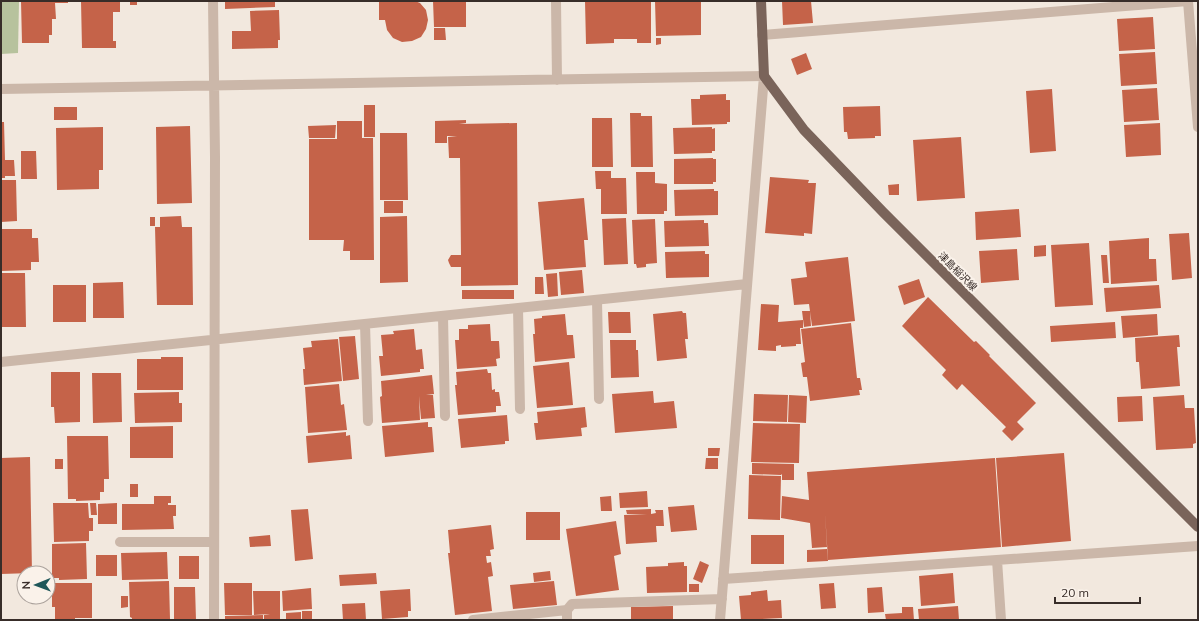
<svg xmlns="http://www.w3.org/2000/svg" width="1199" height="621" viewBox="0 0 1199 621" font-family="Mulish,'Noto Sans JP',sans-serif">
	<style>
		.green { fill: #b7c29d }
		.building { fill: #c56349 }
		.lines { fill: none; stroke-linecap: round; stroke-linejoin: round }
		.minor { stroke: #cbb7a9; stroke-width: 10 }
		.major { stroke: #7a645a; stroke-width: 10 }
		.labels { text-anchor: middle; stroke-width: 4; stroke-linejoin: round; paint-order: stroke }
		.street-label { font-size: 10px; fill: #382d29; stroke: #faf2ea }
	</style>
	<rect width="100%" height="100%" fill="#f2e8de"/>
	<path class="green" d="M1 1H19L18 53 1 54Z"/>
	<path class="building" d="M21 1H68V3H55L56 19H52V35H49V43H22Z
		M81 1H120V12H113V41H116V48H82Z
		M130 1H137V5H130Z
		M225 1H275V7L225 9Z
		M379 1H415L420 3 426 10 428 20 426 29 421 37 412 41 402 42 393 38 387 30 385 20H379Z
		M433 1H466V27H434Z
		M585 1H651V43H637V39H614V43L586 44Z
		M655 1H701V35L656 36Z
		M782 1H811L813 23 783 25Z
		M279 10 280 40H278V48L232 49V31H251L250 11Z
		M1153 17 1155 49 1119 51 1117 19Z
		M434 28H445L446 40H434Z
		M656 38H661V44L656 45Z
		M1155 52 1157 84 1121 86 1119 54Z
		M806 53 812 69 797 75 791 59Z
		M1157 88 1159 120 1124 122 1122 90Z
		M1052 89 1056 151 1030 153 1026 91Z
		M726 94V100H730V122H727V124L692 125 691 99H700V95Z
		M364 105H375V137H364Z
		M880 106 881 136H875V138L848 139 847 132H844L843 107Z
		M54 107H77V120H54Z
		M630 113H641V116H652L653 167H631Z
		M592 118H612L613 167H592Z
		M466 120V123L459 124 517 123 518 285 461 286V267H451L449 263 448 260 451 255H461L460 158H449L448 137 457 136H447V143H435V121Z
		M337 121H362V138H373L374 260H350V251H343L344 240H309V139H337Z
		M1 122H4L5 160H14L15 176H5V178H1Z
		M1160 123 1161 155 1126 157 1124 125Z
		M336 125 335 138H309L308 126Z
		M190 126 192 203 157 204 156 127Z
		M103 127V170H99V189L57 190 56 128Z
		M712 127V129L715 128V151H712V153L674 154 673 128Z
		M380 133H407L408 200H380Z
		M961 137 965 198 917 201 913 140Z
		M21 151H36L37 179H21Z
		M713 158V159H716V182H713V184H674V159Z
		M595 171H611V178H626L627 214H601V189H596Z
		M636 172H655V183L667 184V211H664V214H637Z
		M770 177 809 180 808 183H816L812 234 804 233V236L765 233Z
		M1 180H16L17 221 1 222Z
		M899 184V195H889L888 185Z
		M714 189V191H718V215L675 216 674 190Z
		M584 198 588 240H584L586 267 544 270 538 202Z
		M384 201H403V213H384Z
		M1019 209 1021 237 976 240 975 212Z
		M181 216 182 227H172H192L193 305H157L155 227H160V217Z
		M407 216 408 282 380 283V217Z
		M150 217H155V226H150Z
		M626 218 628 264 604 265 602 219Z
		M655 219 657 263 646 264V267L637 268 636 264H634L632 220Z
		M704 220V223H708L709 246 665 247 664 221Z
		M1 229H32V238H38L39 262H31V270L1 271Z
		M1189 233 1192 278 1172 280 1169 234Z
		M1149 238V259H1156L1157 281 1111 284 1109 241Z
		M1089 243 1093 305 1055 307 1051 245Z
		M1046 245V256L1034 257V246Z
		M1017 249 1019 280 981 283 979 251Z
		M705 251V254H709V277L666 278 665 252Z
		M1101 255H1107L1109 283H1103Z
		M848 257 855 321 812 326 809 304 794 305 791 279 807 277 805 262Z
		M582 270 584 293 561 295 559 272Z
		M1 273H25L26 327H1Z
		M557 273 558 296 548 297 546 274Z
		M535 277H543L544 294H535Z
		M919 279 925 297 904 305 898 286Z
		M123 282 124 318H93V283Z
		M53 285H86V322H53Z
		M1159 285 1161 308 1106 312 1104 288Z
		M462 290H514V299H462Z
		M928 297 974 342 976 341 990 355 989 356 1036 403 1017 422 1024 429 1012 441 1002 431 1006 427 962 384 957 390 942 375 946 370 902 326Z
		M761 304 779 305 778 322 803 320V328H800L801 344H796V346L781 347V345L776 346V351L758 350Z
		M682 311 683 313H686L688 339H685L687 358 657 361 653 314Z
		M802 311H810L811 326 804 327Z
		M608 312H630L631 333H609Z
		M565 314 567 335H573L575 358 535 362 533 334H535L534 319 542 318V316Z
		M1157 314 1158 335 1123 338 1121 316Z
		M1115 322 1116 338 1051 342 1050 326Z
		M851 323 857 378H860L862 390H859L860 395 810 401 807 377H803L801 363 805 362 801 329Z
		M490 324 491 341H499L500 358 496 359 497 366 457 369 455 340H459V329H468V325Z
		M414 329 416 350 422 349 424 369H420V372L381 376 379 356H383L381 335 394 334 393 331Z
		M1179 335 1180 347H1177L1180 386 1141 389 1139 362H1136L1135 338Z
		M355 336 359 379 343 381 339 337Z
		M338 339 342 381 304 385 303 369H305L303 348 312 347 311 341Z
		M610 340H636V350H638L639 377 611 378Z
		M161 357H183V390H137V359H161Z
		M569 362 573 405 537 408 533 366Z
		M487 369 488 373H491L492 390 495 389V392H499L501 406H496V412L458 415 455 385H457L456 372Z
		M51 372H80V422L55 423 54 407H51Z
		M92 373H121L122 422 93 423Z
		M432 375 434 394 426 395H433L435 418 421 419 419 396 420 420 382 423 380 397 382 396 381 381Z
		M339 384 341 405 344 404 347 430 308 433 305 387Z
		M653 391 654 403 674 401 677 428 615 433 612 394Z
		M179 392V403H182V422L135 423 134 393Z
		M754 394 788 395 787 422 753 421Z
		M789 395 807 396 806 423 788 422Z
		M1184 395 1185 408H1194L1196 443 1193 444V448L1156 450 1153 397Z
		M1142 396 1143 421 1118 422 1117 397Z
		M585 407 587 427 581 428 582 436 536 440 534 423H538L537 412Z
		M507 415 509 441H505V444L461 448 458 419Z
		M428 422V427H432L434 452 385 457 382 426Z
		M753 423 800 424 799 463 751 462Z
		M173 426V458H130V427Z
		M346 432V436L350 435 352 459 308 463 306 436Z
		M67 436H108L109 479H104V492H100V500L76 501V499H68Z
		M708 448H720L719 456H708Z
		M1064 453 1071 541 1002 547 996 458Z
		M30 457 32 573 1 574V458Z
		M706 458H718V469H705Z
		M995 458 1001 547 828 560 825 512 827 547 812 548 810 523 781 518 782 496 809 500 807 472Z
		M55 459H63V469H55Z
		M752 463 794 464V480H782V474L781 475 752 474Z
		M749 475 781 476 780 520 748 519Z
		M130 484H138V497H130Z
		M647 491 648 507 620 508 619 493Z
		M154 496H171V503H168V505H176V516H173L174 529 122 530V504H154Z
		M611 496 612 511H601L600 497Z
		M53 503H88L89 518H93V531H89V541L54 542Z
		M90 503H96L97 515H91Z
		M117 503V524H98V504Z
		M694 505 697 530 671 532 668 507Z
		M308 509 313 559 295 561 291 510Z
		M651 509V514L656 513 655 510H663L664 526H656L657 542 626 544 624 515 647 514H627L626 510Z
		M526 512H560V540H526Z
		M616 521 621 554 614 556 619 590 576 596 566 529Z
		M491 525 494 549 490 550 491 556H486L487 563 491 562 493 576 488 577 492 611 455 615 448 553H450L448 530Z
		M270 535 271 546 250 547 249 537Z
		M751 535H784V564H751Z
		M86 543 87 579 59 580V578H52V544Z
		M827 549 828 561 807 562V550Z
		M167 552 168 579 122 580 121 553Z
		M96 555H117V576H96Z
		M179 556H199V579H179Z
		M700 561 709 565 702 583 693 579Z
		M684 562V566H687V592L647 593 646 567 668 566V563Z
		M550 571 551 580 534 582 533 573Z
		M376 573 377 584 340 586 339 575Z
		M953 573 955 603 921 606 919 576Z
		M169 581 170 619H132V618L130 617 129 582Z
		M554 581 557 605 513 609 510 585Z
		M52 583H92V618H75V620H55V607H52Z
		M224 583H252V615H225Z
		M834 583 836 608 821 609 819 584Z
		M689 584H699V592H689Z
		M174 587H195L196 620H174Z
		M882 587 884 612 868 613 867 588Z
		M311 588 312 609 283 611 282 591Z
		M410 589 411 611H408V617L382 619 380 591Z
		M767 590 768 601 781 600 782 618 741 620 739 596 751 595V592Z
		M253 591H280V620H264V615L270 614 254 615Z
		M121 596H128V607L121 608Z
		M365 603 366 620H343L342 604Z
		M673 606V620H631V607Z
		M958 606 959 620H919L918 609Z
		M902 607H913L914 620H886L885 614 902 613Z
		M302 611H312V620H302Z
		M301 612V620H286V613Z
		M263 615V620H225V616Z"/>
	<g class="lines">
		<path class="minor" d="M213 1 215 157 214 620
			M556 1 557 80
			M1188 1 1198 127
			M762 35 1188 1
			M1 89 764 76 720 620
			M597 300 599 399
			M518 308 520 409
			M443 316 445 416
			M365 324 368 421
			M1 362 747 284
			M120 542H214
			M997 560 1001 620
			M723 579 1198 546
			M567 610V620
			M473 620 567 610 572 604 722 599"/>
		<path class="major" d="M761 1 764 76 804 130 883 212 1198 527"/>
	</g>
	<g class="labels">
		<g class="street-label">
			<text transform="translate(958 271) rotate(45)" y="4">津島稲沢線</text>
		</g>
	</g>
	<rect width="1199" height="621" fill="none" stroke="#382d29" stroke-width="4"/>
	<g transform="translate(36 585) rotate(269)"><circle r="19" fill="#faf2ea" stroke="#aca39d"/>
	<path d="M0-3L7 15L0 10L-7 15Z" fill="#1f5759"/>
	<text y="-6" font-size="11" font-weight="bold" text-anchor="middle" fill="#382d29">N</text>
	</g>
	<path d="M1055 597v6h85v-6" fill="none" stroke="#382d29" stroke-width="2"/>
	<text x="1061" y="597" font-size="12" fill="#382d29" stroke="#faf2ea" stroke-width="3" paint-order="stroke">20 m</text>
</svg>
